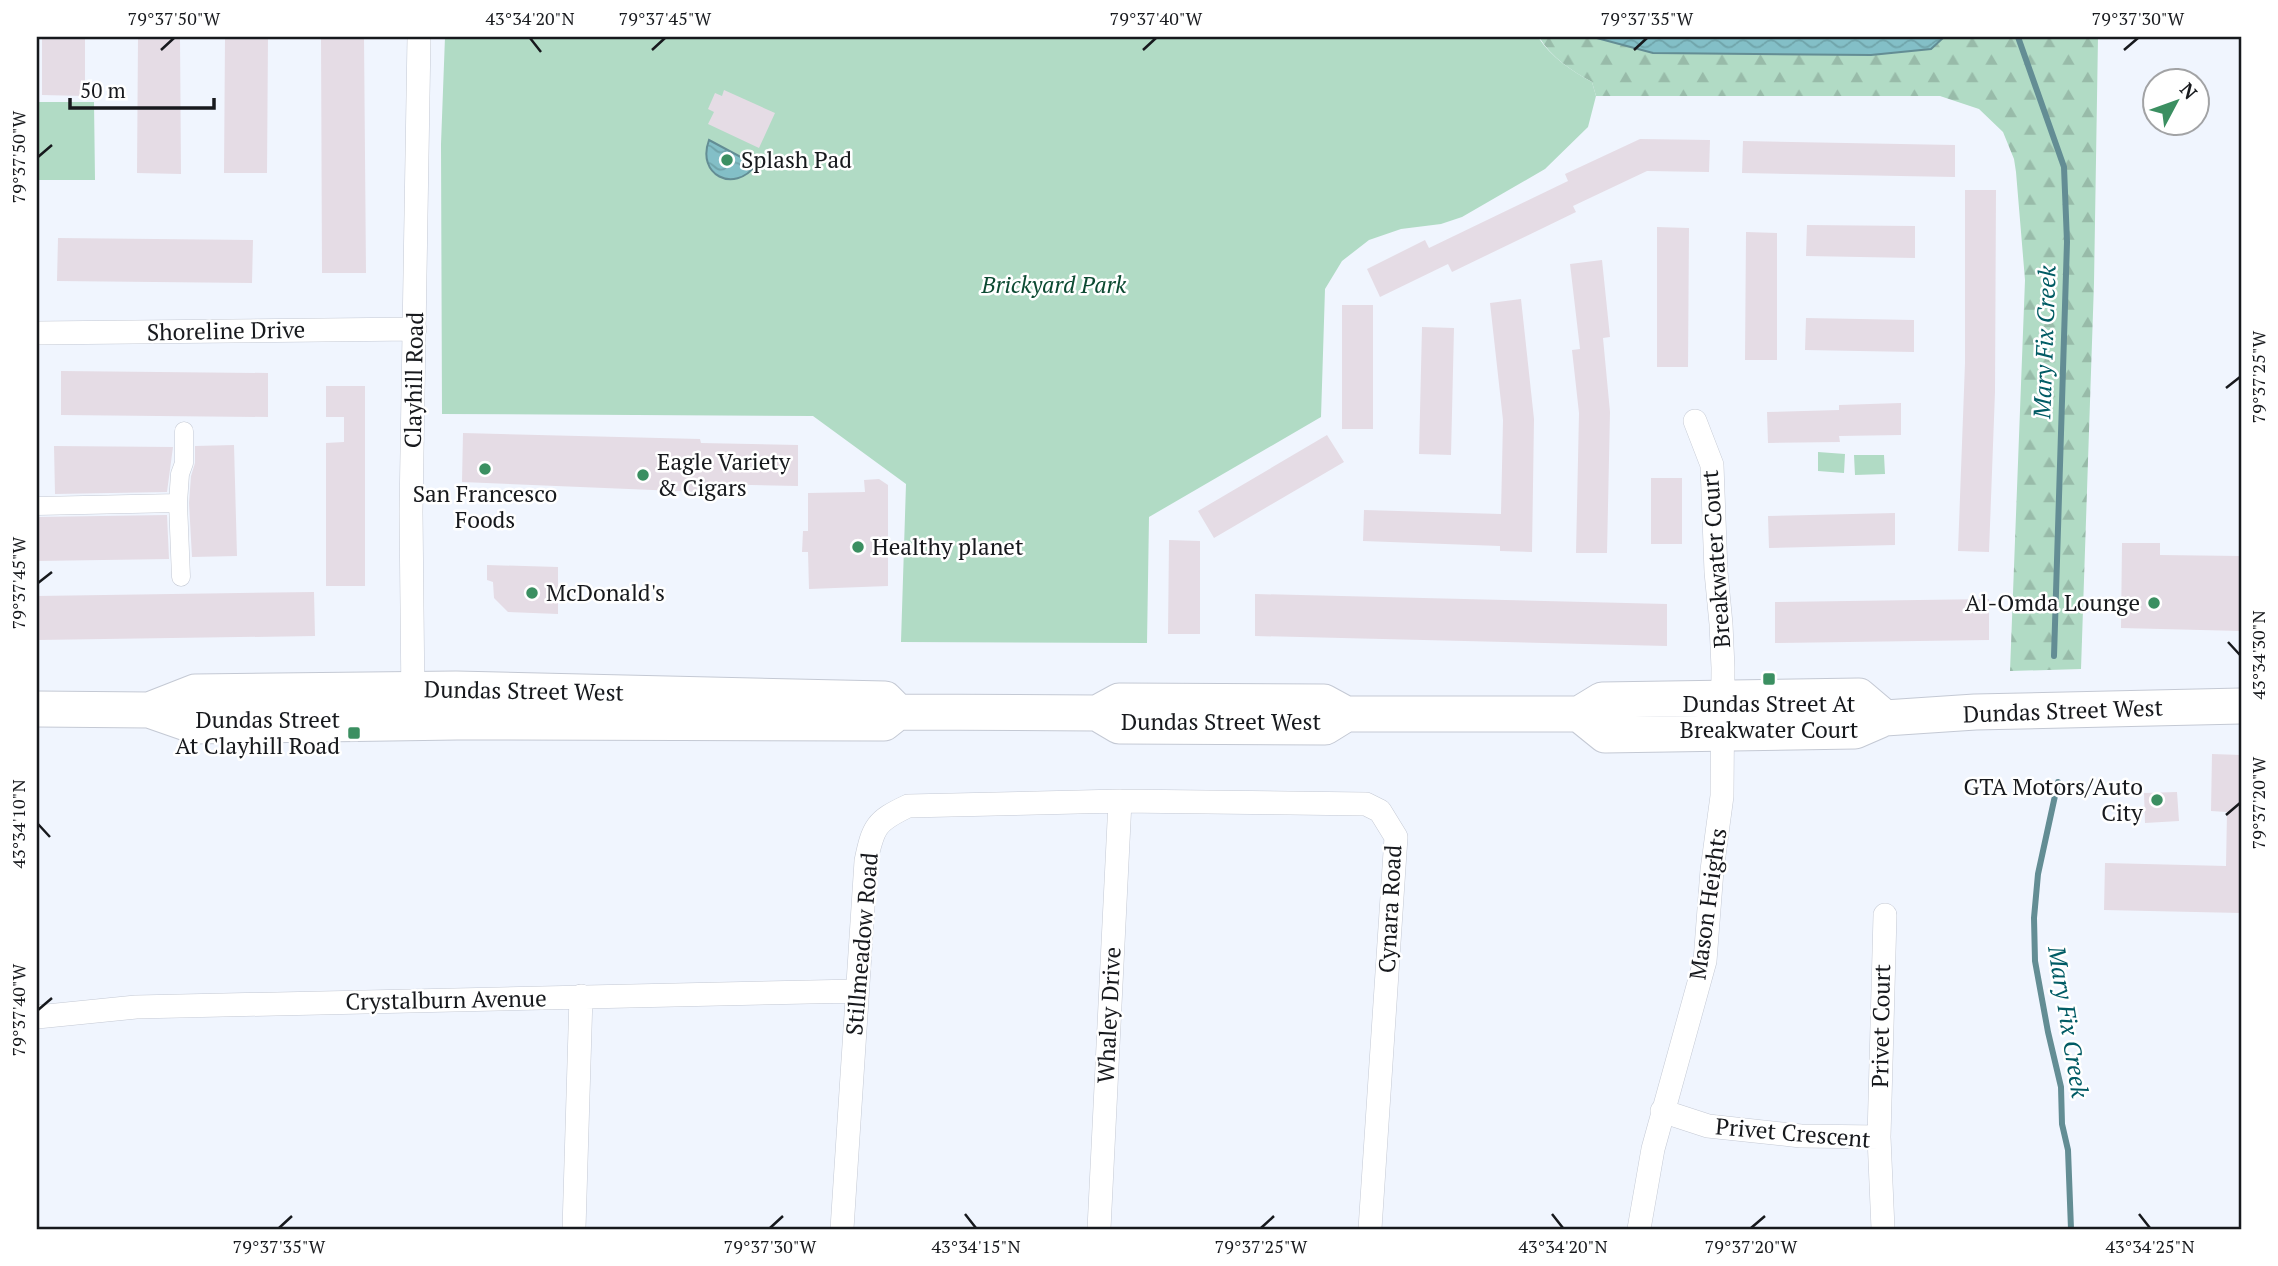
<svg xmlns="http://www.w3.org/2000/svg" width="2278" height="1266" viewBox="0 0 2278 1266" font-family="'PT Serif',serif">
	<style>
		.forest { fill: url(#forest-firs) }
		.green { fill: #b1dbc5 }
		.water { fill: url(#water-waves); stroke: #638d94; stroke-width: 2 }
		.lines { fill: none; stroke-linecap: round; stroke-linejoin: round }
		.stream { stroke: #638d94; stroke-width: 6 }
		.building { fill: #e5dce5 }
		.pedestrian-casing { stroke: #c4c9d4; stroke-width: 19 }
		.minor-casing { stroke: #c4c9d4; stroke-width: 24 }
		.primary-casing { stroke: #c4c9d4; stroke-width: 37 }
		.pedestrian { stroke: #fff; stroke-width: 18 }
		.minor { stroke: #fff; stroke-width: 23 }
		.primary { stroke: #fff; stroke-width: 35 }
		.ticks { fill: none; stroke: #17191d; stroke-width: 2.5 }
		.poi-dot { fill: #3b8f61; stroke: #fff; stroke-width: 2.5 }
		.labels { text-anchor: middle; stroke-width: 5; stroke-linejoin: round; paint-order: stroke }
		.poi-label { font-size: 23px; fill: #17191d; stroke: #fff; text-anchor: start }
		.park-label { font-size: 23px; font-style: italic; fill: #0c4a32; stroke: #fff }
		.street-label { font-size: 23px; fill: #17191d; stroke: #fff }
		.water-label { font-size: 24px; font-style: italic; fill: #005b64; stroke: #fff }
		.neatline { fill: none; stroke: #17191d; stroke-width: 2.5 }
		.ticks-label { font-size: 18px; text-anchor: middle; fill: #17191d }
	</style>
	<defs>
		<pattern id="forest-firs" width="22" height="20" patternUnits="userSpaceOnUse" patternTransform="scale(1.75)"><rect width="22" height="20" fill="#b1dbc5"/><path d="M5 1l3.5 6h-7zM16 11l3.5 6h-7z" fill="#98bba9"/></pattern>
		<pattern id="water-waves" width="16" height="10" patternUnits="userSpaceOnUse" patternTransform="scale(1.75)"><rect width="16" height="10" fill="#83bfc7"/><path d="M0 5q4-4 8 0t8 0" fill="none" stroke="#70a4aa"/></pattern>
	</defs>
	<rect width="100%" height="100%" fill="#f0f5fe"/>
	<path class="forest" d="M1539 37H2098L2094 283 2081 669 2010 671 2025 280 2016 172 2014 159 2003 132 1979 109 1940 96H1596L1592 82C1572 71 1551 57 1539 37Z"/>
	<path class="green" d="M445 37H1538C1551 57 1572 71 1592 82L1596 96 1588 127 1545 169 1462 217 1441 224 1401 229 1369 240 1342 261 1325 289 1321 417 1149 517 1147 643 901 642 906 484 813 416 442 414 441 144Z
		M37 102H94L95 180H37Z
		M1818 452 1845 454 1844 473 1818 471Z
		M1854 455H1884L1885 474 1855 475Z"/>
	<path class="water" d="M1593 37H1944L1931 49 1871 55 1653 53Z
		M709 140 756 165C734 194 696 175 709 140Z"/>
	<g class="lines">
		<path class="stream" d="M2018 37 2064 167 2067 242 2054 656
			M2058 782 2038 874 2034 918 2035 961 2048 1032 2061 1087 2062 1124 2068 1150 2071 1229"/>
	</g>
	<path class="building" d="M42 37H85V96L42 95Z
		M138 37H180L181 174 137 173Z
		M225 37H268L267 173H224Z
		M321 37H364L366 273H322Z
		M724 90 775 113 759 148 708 124 714 112 708 109 715 93 722 96Z
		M1640 139 1710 140 1709 172 1647 171 1573 206 1576 212 1452 272 1448 264 1380 297 1367 269 1425 240 1429 248 1568 181 1565 174Z
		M1743 141 1955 145V177L1742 173Z
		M1965 190H1996L1995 392 1989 552 1958 551 1965 363Z
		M1807 225 1915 226V258L1806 256Z
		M1657 227 1689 228 1688 367H1657Z
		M1746 232 1777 233V360H1745Z
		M58 238 253 240 252 283 57 281Z
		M1602 260 1610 337 1603 338 1610 412 1607 553H1576L1579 413 1572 350 1580 349 1570 264Z
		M1521 299 1534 419 1532 552 1500 551V546L1363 541 1364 510 1501 514 1503 420 1490 303Z
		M1342 305H1373V429H1342Z
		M1806 318 1914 320V352L1805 350Z
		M1422 327 1454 328 1451 455 1419 454Z
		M61 371 268 373V417L61 415Z
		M326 386H365V586H326V443L344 442V417H326Z
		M1901 403V435L1839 436 1840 442 1768 443 1767 412 1839 410V405Z
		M463 433 700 439 701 443 798 445V486L701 484V492L462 482Z
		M1327 435 1344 462 1214 538 1198 511Z
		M234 445 237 556 192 557 189 503 191 476 195 463V446Z
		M54 446 173 447 167 492 55 494Z
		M1651 478H1682V544H1651Z
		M879 479 888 485V586L809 589 808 552H802L803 531H808V493L865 492 864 480Z
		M1895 513V545L1769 548 1768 516Z
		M167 515 169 559 37 561V517Z
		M1169 540 1200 541V634H1168Z
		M2122 543H2160V555L2241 556V631L2121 628Z
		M487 565 558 567V614L508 612 494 598 493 582 487 580Z
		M314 592 315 636 37 640V596Z
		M1255 594 1667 604V646L1255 636Z
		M1989 599V640L1775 643V602Z
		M2212 754 2241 755V913L2104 910 2105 863 2226 866 2227 812 2211 811Z
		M2177 792 2179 821 2145 823 2144 793Z"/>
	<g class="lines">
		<g class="pedestrian-casing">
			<path id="pedestrian" d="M37 506 178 503
				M181 577 178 503 180 474 184 463V431"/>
		</g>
		<g class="minor-casing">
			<path id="minor" d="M37 333 415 329
				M413 702 411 512 419 37
				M37 1017 136 1007 857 991
				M1662 1111 1708 1126 1801 1136 1879 1137
				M574 1229 581 996
				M842 1229 866 861C873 827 876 821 908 806L1120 801 1366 804 1380 811 1396 837 1370 1229
				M1099 1229 1120 801
				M1639 1229 1653 1149 1705 961 1712 870 1722 796 1723 668 1721 624 1716 572 1712 465 1695 421
				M1883 1229 1879 1137 1885 915"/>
		</g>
		<g class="primary-casing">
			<path id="primary" d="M37 709 149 710 195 726 457 722 884 723 898 712 1097 713 1119 726 1325 727 1346 714
				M149 710 195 692 456 689 885 699 898 712
				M1097 713 1119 701 1324 702 1346 714H1579L1602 700 1859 696 1885 718
				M1579 714 1605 735 1855 731 1885 718 1975 712 2241 706"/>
		</g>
		<use href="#pedestrian" class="pedestrian"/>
		<use href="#minor" class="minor"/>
		<use href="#primary" class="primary"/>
	</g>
	<path class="ticks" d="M530 38 541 52M161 50 174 38M652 50 665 38M1143 50 1156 38M1634 50 1647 38M2124 50 2138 38M38 157 52 145M2226 388 2240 377M38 583 52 572M2228 642 2240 655M2226 815 2240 803M38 824 50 837M38 1010 52 998M965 1214 976 1228M1552 1214 1563 1228M2139 1214 2150 1228M279 1228 292 1216M770 1228 783 1216M1261 1228 1274 1216M1751 1228 1765 1216"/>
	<g class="poi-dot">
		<circle cx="727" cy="160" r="7"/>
		<circle cx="485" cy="469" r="7"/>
		<circle cx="643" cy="475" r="7"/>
		<circle cx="858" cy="547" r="7"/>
		<circle cx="532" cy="593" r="7"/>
		<circle cx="2154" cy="603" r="7"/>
		<rect x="1762" y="672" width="14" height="14" rx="3.5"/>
		<rect x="347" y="726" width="14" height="14" rx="3.5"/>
		<circle cx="2157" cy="800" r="7"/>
	</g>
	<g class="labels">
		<g class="poi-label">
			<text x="741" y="168">Splash Pad</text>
			<text x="657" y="470">Eagle Variety<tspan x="657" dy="26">&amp; Cigars</tspan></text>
			<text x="485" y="502" text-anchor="middle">San Francesco<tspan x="485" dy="26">Foods</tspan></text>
			<text x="872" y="555">Healthy planet</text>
			<text x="546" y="601">McDonald's</text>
			<text x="2140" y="611" text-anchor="end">Al-Omda Lounge</text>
			<text x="1769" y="712" text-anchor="middle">Dundas Street At<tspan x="1769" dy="26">Breakwater Court</tspan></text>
			<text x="340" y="728" text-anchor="end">Dundas Street<tspan x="340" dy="26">At Clayhill Road</tspan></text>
			<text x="2143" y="795" text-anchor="end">GTA Motors/Auto<tspan x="2143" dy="26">City</tspan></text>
		</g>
		<g class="park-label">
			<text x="1054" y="293">Brickyard Park</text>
		</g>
		<g class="street-label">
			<text transform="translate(226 331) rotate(-1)" y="8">Shoreline Drive</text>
			<text transform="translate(414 380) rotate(-89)" y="8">Clayhill Road</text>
			<text transform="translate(1716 559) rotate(-94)" y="8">Breakwater Court</text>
			<text transform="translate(524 691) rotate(1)" y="8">Dundas Street West</text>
			<text transform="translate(2063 711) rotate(-2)" y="8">Dundas Street West</text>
			<text x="1221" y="730">Dundas Street West</text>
			<text transform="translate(1708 904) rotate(-82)" y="8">Mason Heights</text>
			<text transform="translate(1390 909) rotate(-87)" y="8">Cynara Road</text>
			<text transform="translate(862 944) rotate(-85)" y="8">Stillmeadow Road</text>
			<text transform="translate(446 1000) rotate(-1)" y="8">Crystalburn Avenue</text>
			<text transform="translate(1109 1015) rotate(-87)" y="8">Whaley Drive</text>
			<text transform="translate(1881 1026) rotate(-89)" y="8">Privet Court</text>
			<text transform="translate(1793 1133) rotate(5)" y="8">Privet Crescent</text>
		</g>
		<g class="water-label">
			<text transform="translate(2045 342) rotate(-88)" y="8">Mary Fix Creek</text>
			<text transform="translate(2068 1022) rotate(81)" y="8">Mary Fix Creek</text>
		</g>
	</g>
	<rect width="2278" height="1266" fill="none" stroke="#ffffff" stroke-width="77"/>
	<g transform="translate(2176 102) rotate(49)"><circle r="33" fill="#ffffff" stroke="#a2a3a5" stroke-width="2"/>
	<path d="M0-5L12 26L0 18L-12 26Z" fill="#3b8f61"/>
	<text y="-10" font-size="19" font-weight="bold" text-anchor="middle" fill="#17191d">N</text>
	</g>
	<path d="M70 98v10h144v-10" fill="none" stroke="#17191d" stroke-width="3.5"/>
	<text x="80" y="98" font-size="21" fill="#17191d" stroke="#ffffff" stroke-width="5" paint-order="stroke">50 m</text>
	<rect x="38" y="38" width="2202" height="1190" class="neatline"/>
	<g class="ticks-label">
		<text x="174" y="25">79°37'50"W</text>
		<text x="530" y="25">43°34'20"N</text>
		<text x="665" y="25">79°37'45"W</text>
		<text x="1156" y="25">79°37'40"W</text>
		<text x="1647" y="25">79°37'35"W</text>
		<text x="2138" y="25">79°37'30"W</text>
		<text transform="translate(19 157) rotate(-90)" y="6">79°37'50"W</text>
		<text transform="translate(2259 377) rotate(-90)" y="6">79°37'25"W</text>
		<text transform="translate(19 583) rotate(-90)" y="6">79°37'45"W</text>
		<text transform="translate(2259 655) rotate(-90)" y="6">43°34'30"N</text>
		<text transform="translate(2259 803) rotate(-90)" y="6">79°37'20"W</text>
		<text transform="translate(19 824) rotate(-90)" y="6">43°34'10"N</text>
		<text transform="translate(19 1010) rotate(-90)" y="6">79°37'40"W</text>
		<text x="279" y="1253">79°37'35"W</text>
		<text x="770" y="1253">79°37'30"W</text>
		<text x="976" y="1253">43°34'15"N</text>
		<text x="1261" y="1253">79°37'25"W</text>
		<text x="1563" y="1253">43°34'20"N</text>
		<text x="1751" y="1253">79°37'20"W</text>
		<text x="2150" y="1253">43°34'25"N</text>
	</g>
</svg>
